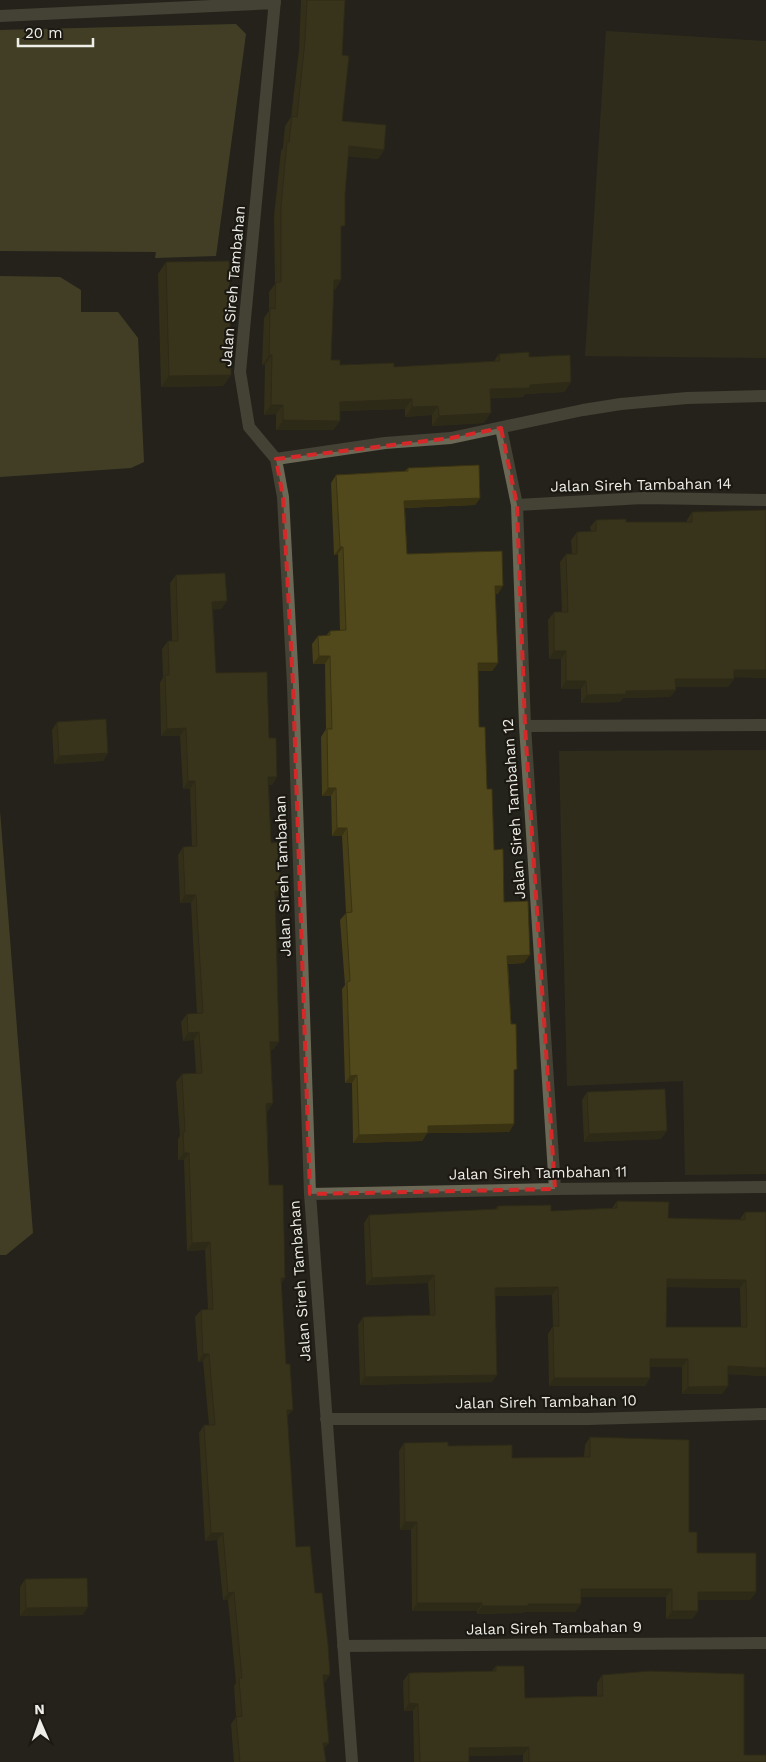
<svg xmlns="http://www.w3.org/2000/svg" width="766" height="1762" viewBox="0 0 766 1762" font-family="'Work Sans',sans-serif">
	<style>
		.green { fill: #3d391c }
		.water { fill: #676032 }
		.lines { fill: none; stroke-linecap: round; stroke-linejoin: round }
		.street { stroke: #6b6855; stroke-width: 12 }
		.wall { fill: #463f17; fill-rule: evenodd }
		.shaded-wall { fill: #393313 }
		.building { fill: #51491b; stroke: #393313; fill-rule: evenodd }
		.marked { fill: none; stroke: #d62828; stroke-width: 4; stroke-dasharray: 10 6; stroke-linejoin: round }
		.labels { text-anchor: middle; stroke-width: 4.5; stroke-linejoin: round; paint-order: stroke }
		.street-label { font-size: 15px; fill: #eeede8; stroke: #1b1912 }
	</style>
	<rect width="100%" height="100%" fill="#24231c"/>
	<path class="green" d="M606 31 766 41V358L585 356Z
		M766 750V1174L685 1175 683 1081 567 1086 559 751Z"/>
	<path class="water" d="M236 24 246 34 216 256 155 258 156 252 0 251V30Z
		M0 276 60 277 81 290V312H118L138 338 144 462 131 468 0 477Z
		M0 811 33 1233 6 1255H0Z"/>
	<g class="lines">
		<path class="street" d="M275 0 240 372 249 427 276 459 283 497 293 685 310 1194 352 1762
			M0 16 275 3
			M501 428 517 505 525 726 555 1189
			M276 459 385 443 451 438 583 410 621 404 687 398 766 396
			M517 505 643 498 766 500
			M525 726 766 725
			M310 1194 555 1189 766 1187
			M326 1419H588L766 1414
			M343 1646 766 1643"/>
	</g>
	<path class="wall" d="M301 0H345L342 55V121L384 150 378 159 348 156 341 231 335 290H334L331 360 340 365 394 367 494 361 499 354 529 357 571 382 564 392 525 394 523 397 490 398 484 423 432 426V415L405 417V409L340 411V421L333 430H276V414L264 415 265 365H262L264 318 269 311V292L275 284 274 216 281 151 283 148 285 126 291 117 299 50Z
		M166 262 231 375 223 386 161 387 158 274Z
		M408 468 480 498 475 505 405 508 407 554 498 594H495L498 663 492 671H478L479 727 494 850 504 902 524 963 508 964 514 1074V1124L509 1132 427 1133 422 1141 353 1143 352 1083H345L342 989 345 985 340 920 346 913 342 836H332L331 796H322L321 737 326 729 325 664H313L312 644 318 636H326L330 631H340L338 554 334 555 331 483 336 475 405 471Z
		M692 512 766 678 734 677V679L728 687H675L676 690 670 697 623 698 620 702 581 703V689H561V659H549L548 620 554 612H562L560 562 566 554H572L571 540 577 532 591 531 590 527 596 520 626 522H687V520Z
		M176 575 227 601 221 609H213L216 673 269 738 277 777 272 785H269L271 843 276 899H275L274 1049 270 1050 268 1111H267L269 1185 281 1284 287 1417 296 1547 315 1593 325 1682 324 1683V1750L326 1762H234L231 1724 236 1717 234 1686 236 1683 228 1600H223L217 1540 205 1541 199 1433 204 1425H209L203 1361 198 1362 195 1317 201 1310 208 1309 205 1250 187 1251 184 1160H178V1139L180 1136 176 1082 182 1074 196 1073 194 1040 183 1041 181 1022 187 1014H197L191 903H180L178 855 183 847H192L190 789H183L180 736H161L160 683 163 677 162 649 168 641H172L170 583Z
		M57 722 108 753 103 761 54 764 52 730Z
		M587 1092 661 1139 584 1142 582 1100Z
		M617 1201 668 1218 740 1219 745 1212 766 1376 728 1374V1386L722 1394H682V1367H650V1378L645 1386H549L548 1334 553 1326 552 1295 495 1296 492 1382 360 1385 358 1325 363 1317 430 1315 428 1283 366 1285 364 1223 369 1215 495 1209 498 1206 551 1211 612 1208ZM667 1287 740 1288 741 1327H666Z
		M590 1437 689 1532 697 1553 756 1592 750 1600H698V1611L692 1619H666V1597H581L575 1612H524L522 1613 477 1614V1611H412L411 1530H400L399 1451 404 1443 448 1446 512 1458 584 1457 585 1445Z
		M25 1579 83 1615 20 1616V1587Z
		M496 1666 525 1698 597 1696V1683L602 1675 744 1755 766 1762H523V1755L469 1756V1762H414L413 1711H404L403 1681 409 1673 492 1671Z"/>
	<path class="shaded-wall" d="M349 146 384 150 378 159 343 156Z
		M334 280H341L335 290H327Z
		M269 355H272L265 365H262Z
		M231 375 223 386 161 387 169 376Z
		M571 382 564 392 525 394 523 397 483 399 490 389 530 385Z
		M412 399 405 409 333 411 340 402Z
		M271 405H283L276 414 264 415Z
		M438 406 432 415 405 417 412 407Z
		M491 413 484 423 432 426 439 416Z
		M283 420 340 421 333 430H276Z
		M480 498 475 505 399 508 404 501Z
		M340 547H343L338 554 334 555Z
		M495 586H503L498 594H489Z
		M227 601 221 609 207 610 212 602Z
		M554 651H566L561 659H549Z
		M319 656H330L325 664H313Z
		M478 663H498L492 671H473Z
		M734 670H766V678L728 677Z
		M675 679H734L728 687H670Z
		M566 681H586L581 689H561Z
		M676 690 670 697 623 698 620 702 581 703 587 695 626 691Z
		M186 728 180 736H161L167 729Z
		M108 753 103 761 54 764 59 756Z
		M268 777H277L272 785H263Z
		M188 781H195L190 789H183Z
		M328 788H336L331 796H322Z
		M337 828H347L342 836H332Z
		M275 891H281L276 899H269Z
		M185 895H196L191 903H180Z
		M530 955 524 963 502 964 507 956Z
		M199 1032 194 1040 183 1041 188 1033Z
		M270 1042H279L274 1049 264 1050Z
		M357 1075 352 1083H345L350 1076Z
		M273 1103 268 1111 261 1112 266 1104Z
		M514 1124 509 1132 427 1133 422 1141 353 1143 359 1135 428 1126Z
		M667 1131 661 1139 584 1142 589 1134Z
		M184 1153H189L184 1160H178Z
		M210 1242 205 1250 187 1251 192 1243Z
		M434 1275 428 1283 366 1285 372 1278Z
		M281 1278H285L280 1286Z
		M667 1279 746 1280 740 1288 662 1287Z
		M558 1287 552 1295 490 1296 495 1288Z
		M203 1354H209L203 1361 198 1362Z
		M650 1359H688L682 1367H645Z
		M728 1366 766 1368V1376L722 1374Z
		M497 1375 492 1382 360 1385 365 1377Z
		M554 1378H650L645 1386H549Z
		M728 1386 722 1394H682L688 1387Z
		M287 1410H293L287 1417Z
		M405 1522H417L411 1530H400Z
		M211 1533H223L217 1540 205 1541Z
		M581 1589H672L666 1597H575Z
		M234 1592 228 1600H223L228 1593Z
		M698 1592H756L750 1600H692Z
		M417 1603H482L477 1611H412Z
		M528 1604H581L575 1612H524L522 1613 477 1614 482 1606Z
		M88 1607 83 1615 20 1616 26 1608Z
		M672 1611H698L692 1619H666Z
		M323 1675H330L325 1682 317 1683Z
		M409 1703 418 1704 413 1711H404Z
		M323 1743H329L323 1750Z
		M529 1747 523 1755 464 1756 469 1748Z"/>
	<path class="building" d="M307 0H345L342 55 349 56 342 121 386 125 384 150 349 146 345 194V226H341V280H334L331 360H340V365L394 363V367L500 361 499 354 529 352V357L570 355 571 382 530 385V388L490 389 491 413 439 416 438 406 412 407V399L340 402V421L283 420V405H271L272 355H269L270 308 275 309 276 282H281V207L287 142H289L292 116 297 117 305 41Z
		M229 261 231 375 169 376 166 262Z
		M479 465 480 498 404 501 407 554 502 551 503 586H495L498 663H478L479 727H485L487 789H492L494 850 503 849 504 902 528 901 530 955 507 956 511 1024H516L517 1069 514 1070V1124L428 1126V1133L359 1135 357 1075 350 1076 347 982 350 981 346 913 352 912 347 828H337L336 788H328L327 729H332L330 656H319L318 636 330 635V631L346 630 343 547H340L336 475 408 471V468Z
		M766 510V670H734V679H675L676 690 626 691V694L587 695 586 681H566V651H554V612H568L566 554H577V532L596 531V520L626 519V522H692V512Z
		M225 573 227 601 212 602 216 673 267 672 269 738H276L277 777H268L271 843 278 842 281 891H275L279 1042H270L273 1103 266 1104 269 1185H283L285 1278H281L286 1364H290L293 1410H287L296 1547 310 1546 315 1593H322L328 1645 330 1675H323L329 1743H323L326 1762H240L236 1717 242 1716 239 1678H242L234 1592 228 1593 223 1533H211L204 1425H215L209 1354H203L201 1310 213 1309 210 1242 192 1243 189 1153H184L183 1132H185L182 1074 202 1073 199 1032 188 1033 187 1014 203 1013 196 895H185L183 847 197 846 195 781H188L186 728 167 729 165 675H169L168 641H178L176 575Z
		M106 719 108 753 59 756 57 722Z
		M665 1089 667 1131 589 1134 587 1092Z
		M617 1201 669 1202 668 1218 745 1220V1212H766V1368L728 1366V1386L688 1387V1359H650V1378H554L553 1326H559L558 1287 495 1288 497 1375 365 1377 363 1317 435 1315 434 1275 372 1278 369 1215 498 1209V1206L551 1205V1211L617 1208ZM667 1279 746 1280 747 1327H666Z
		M590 1437 689 1440V1532H697V1553H756V1592H698V1611H672V1589H581V1604H528V1606H482V1603H417V1522H405L404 1443 448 1442V1446L512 1445V1458L590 1457Z
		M87 1578 88 1607 26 1608 25 1579Z
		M496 1666H524L525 1698 603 1696 602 1675 650 1671 744 1674V1755H766V1762H529V1747L469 1748V1762H420L418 1704 409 1703V1673L496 1671Z"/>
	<path d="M0 0H766V1762H0ZM501 428 517 505 525 726 555 1189 310 1194 293 685 283 497 276 459 451 438Z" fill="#24231c" fill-opacity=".55" fill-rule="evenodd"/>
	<path class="marked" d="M501 428 517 505 525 726 555 1189 310 1194 293 685 283 497 276 459 451 438Z"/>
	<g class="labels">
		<g class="street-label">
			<text transform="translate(233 286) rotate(-85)" y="5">Jalan Sireh Tambahan</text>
			<text transform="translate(641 485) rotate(-1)" y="5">Jalan Sireh Tambahan 14</text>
			<text transform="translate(514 809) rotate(-94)" y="5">Jalan Sireh Tambahan 12</text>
			<text transform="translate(283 876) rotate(-92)" y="5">Jalan Sireh Tambahan</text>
			<text transform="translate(538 1173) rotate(-1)" y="5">Jalan Sireh Tambahan 11</text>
			<text transform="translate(300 1281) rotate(-94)" y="5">Jalan Sireh Tambahan</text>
			<text transform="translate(546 1402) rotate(-1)" y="5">Jalan Sireh Tambahan 10</text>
			<text transform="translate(554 1628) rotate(-1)" y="5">Jalan Sireh Tambahan 9</text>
		</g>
	</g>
	<g transform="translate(40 1722) rotate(358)" stroke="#1b1912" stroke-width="4" paint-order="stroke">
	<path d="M0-4L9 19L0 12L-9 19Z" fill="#eeede8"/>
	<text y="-8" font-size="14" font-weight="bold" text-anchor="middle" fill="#eeede8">N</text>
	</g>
	<path d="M18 38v8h75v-8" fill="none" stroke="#eeede8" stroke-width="2.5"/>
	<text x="25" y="38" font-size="15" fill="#eeede8" stroke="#1b1912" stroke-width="4" paint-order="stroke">20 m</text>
</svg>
